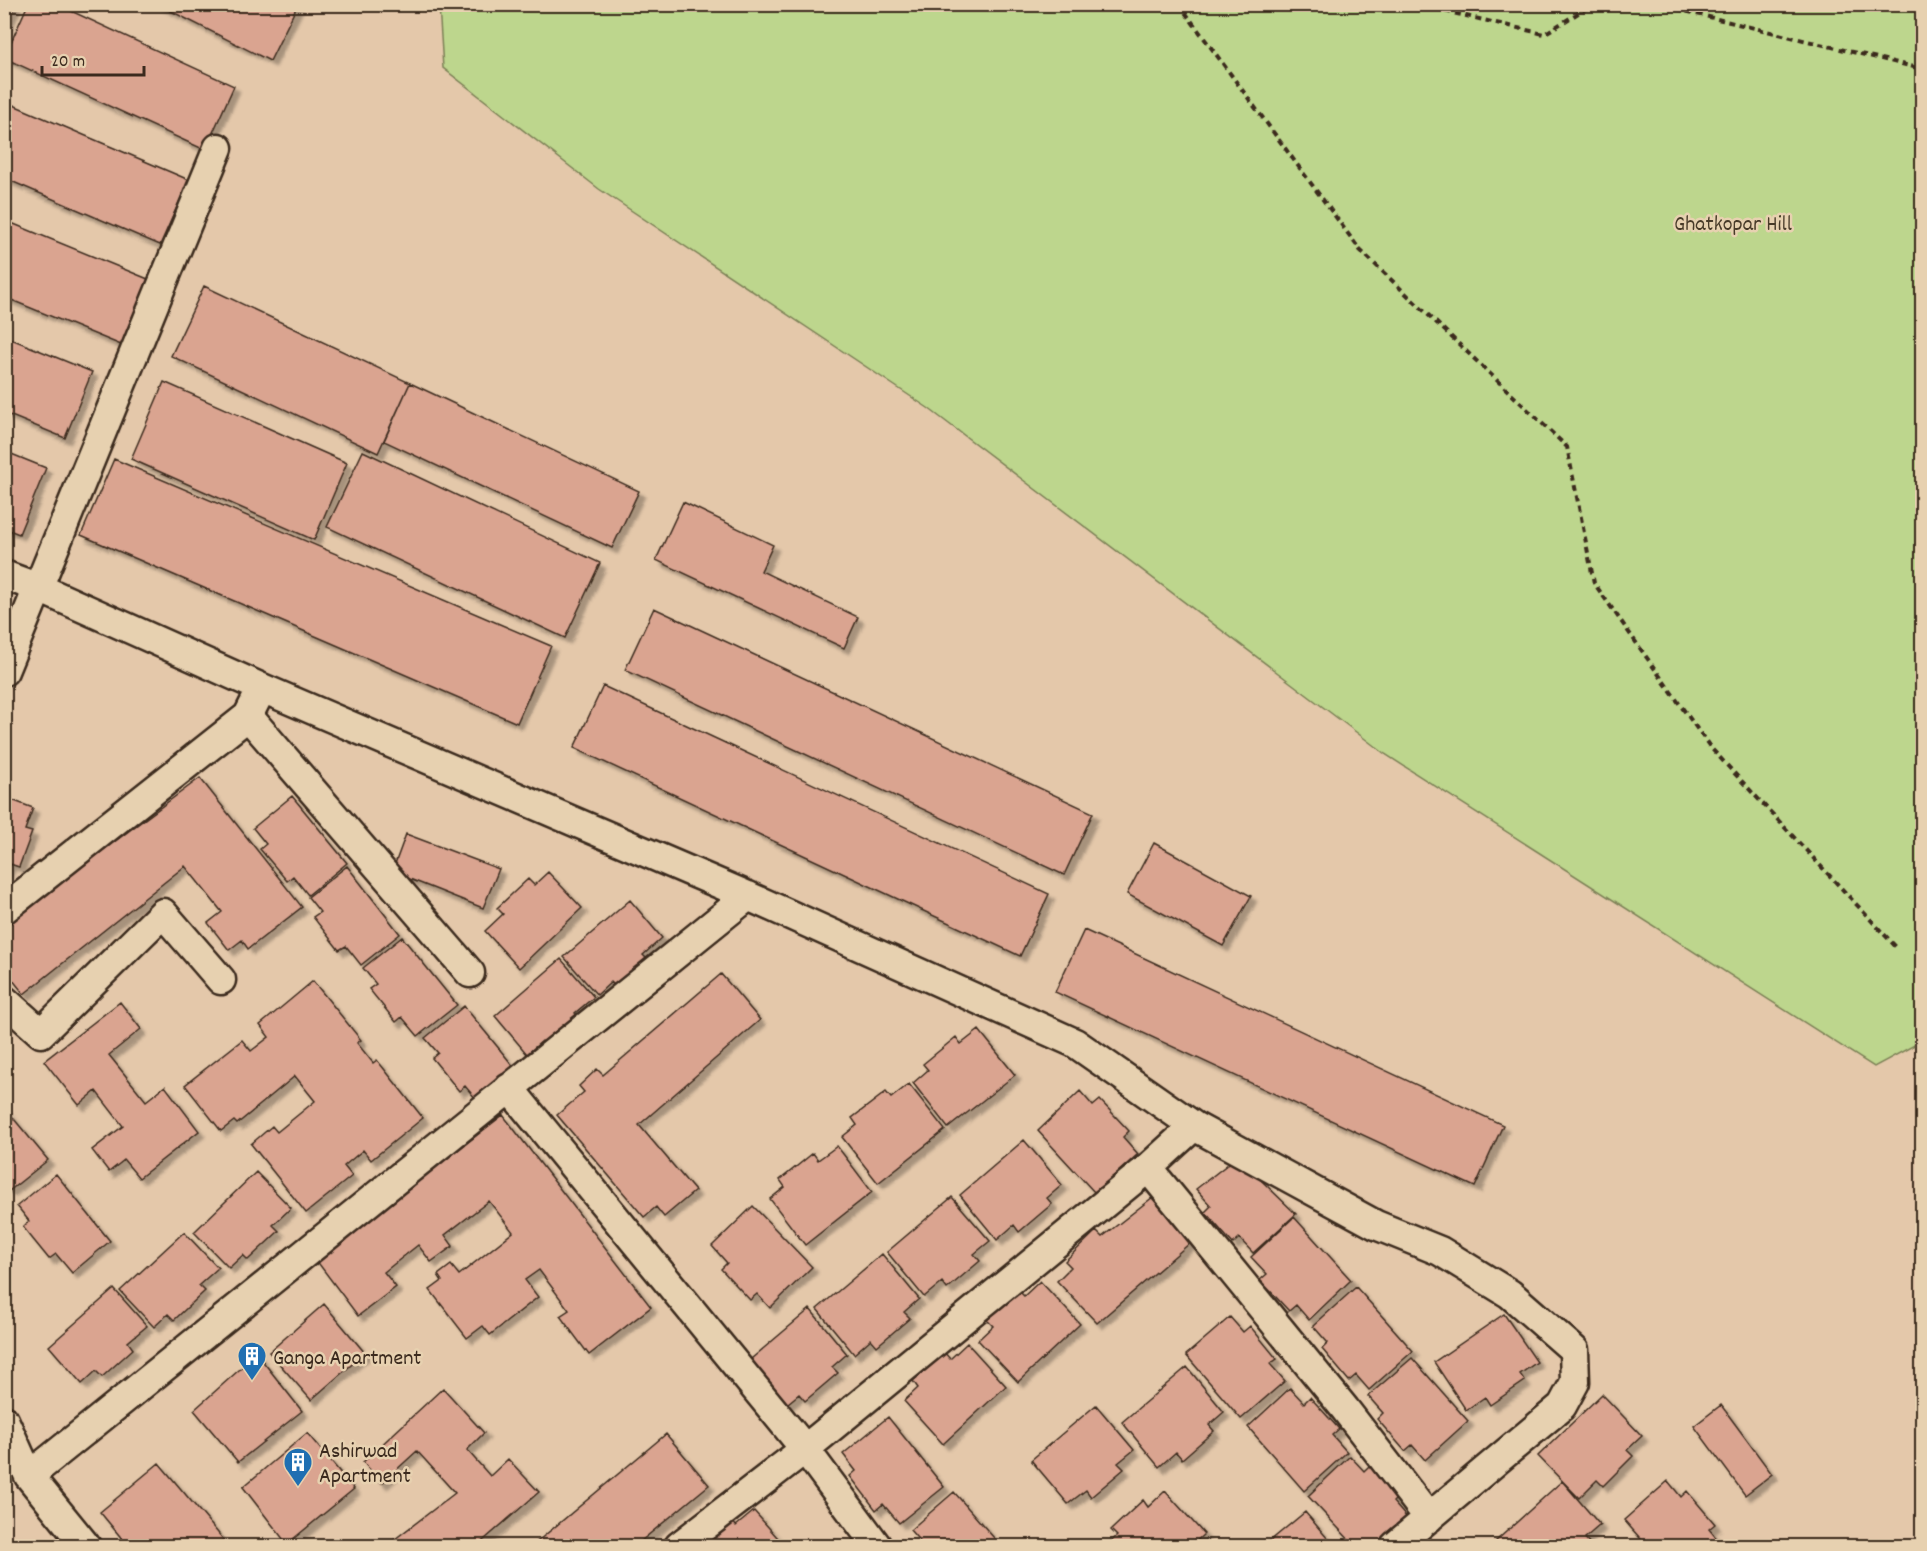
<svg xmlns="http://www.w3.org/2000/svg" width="1927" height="1551" viewBox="0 0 1927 1551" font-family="Dekko,sans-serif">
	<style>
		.green { fill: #bdd68d; stroke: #7c8056; stroke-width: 1.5 }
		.building { fill: #daa490; stroke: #3b2a1e; stroke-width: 1.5; filter: url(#shadow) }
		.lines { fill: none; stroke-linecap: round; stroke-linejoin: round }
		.minor-casing { stroke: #3b2a1e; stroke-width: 33 }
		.path { stroke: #3b2a1e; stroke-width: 4; stroke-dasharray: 6 4.5; stroke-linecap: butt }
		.minor { stroke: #e7d1b0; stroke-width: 28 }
		.labels { text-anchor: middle; stroke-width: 5; stroke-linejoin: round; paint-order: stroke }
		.park-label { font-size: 22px; fill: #483b29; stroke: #e7d1b0 }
		.poi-label { font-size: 22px; fill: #3b2a1e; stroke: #e7d1b0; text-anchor: start }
	</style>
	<defs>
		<filter id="shadow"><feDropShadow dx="5.5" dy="5.5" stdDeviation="1.5" flood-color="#0004"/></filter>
	</defs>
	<rect width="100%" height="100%" fill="#e4c8aa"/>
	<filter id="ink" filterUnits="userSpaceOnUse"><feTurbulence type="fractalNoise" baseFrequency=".0167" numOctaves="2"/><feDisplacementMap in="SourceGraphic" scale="12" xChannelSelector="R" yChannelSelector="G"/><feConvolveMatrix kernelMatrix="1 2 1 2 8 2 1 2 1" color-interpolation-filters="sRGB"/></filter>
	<g filter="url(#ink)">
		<path class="green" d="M439 5H1922V1041L1874 1067 1385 754 928 408 599 189 443 68Z"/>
		<path class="building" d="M4 4H15L4 30Z
			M28 4H56L234 86 205 150 4 58Z
			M157 4H294L297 6 270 61Z
			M4 101 189 180 160 245 4 178Z
			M4 220 148 279 121 345 4 297Z
			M204 286 410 383 378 453 171 356Z
			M4 336 92 372 65 438 4 413Z
			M164 382 347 463 314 540 131 459Z
			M410 383 639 491 612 548 384 441Z
			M4 451 46 468 19 534 4 528Z
			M363 451 600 563 565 638 327 527Z
			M114 459 551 646 517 723 81 535Z
			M683 502 773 545 761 571 858 617 844 648 656 560Z
			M654 608 1093 813 1064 875 625 670Z
			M603 686 1049 894 1020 956 574 748Z
			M200 778 302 907 248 949 242 940 229 950 208 923 222 912 185 866 24 994 4 969V924Z
			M292 796 347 863 308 895 293 876 287 881 260 849 266 844 253 828Z
			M4 797 33 808 25 830 32 832 19 867 10 864 4 878Z
			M406 834 499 869 483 908 392 872Z
			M1154 843 1251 896 1223 946 1127 894Z
			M347 866 400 934 361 965 346 946 339 950 313 917 320 912 308 897Z
			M548 872 582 908 519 968 485 931 503 914 497 908 528 879 534 885Z
			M630 900 662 938 643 955 649 961 617 988 611 982 597 995 564 957Z
			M1084 930 1503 1125 1475 1187 1055 992Z
			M402 937 457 1005 418 1036 402 1017 396 1022 369 989 376 984 363 968Z
			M561 959 594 997 575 1013 580 1020 548 1047 542 1041 527 1054 495 1016Z
			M721 974 760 1020 639 1125 695 1191 664 1217 656 1207 644 1217 557 1115 584 1092 579 1086 597 1069 603 1075Z
			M313 981 361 1040 357 1043 373 1063 377 1060 423 1118 371 1160 363 1150 344 1166 352 1176 306 1213 251 1144 272 1126 277 1132 315 1101 295 1076 237 1124 234 1121 221 1131 185 1085 242 1040 251 1051 269 1037 260 1025Z
			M120 1002 141 1029 109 1055 146 1101 165 1086 199 1131 139 1178 124 1160 109 1172 92 1150 123 1126 96 1091 79 1105 44 1061Z
			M464 1006 519 1073 481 1105 465 1086 459 1091 432 1058 438 1053 425 1038Z
			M979 1030 1015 1075 948 1128 913 1083 928 1070 923 1064 956 1037 961 1044Z
			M909 1084 945 1130 878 1183 842 1137 857 1125 852 1118 886 1092 891 1098Z
			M1080 1091 1093 1106 1100 1100 1129 1131 1123 1137 1138 1154 1095 1193 1038 1131Z
			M4 1107 48 1160 9 1191 4 1186Z
			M503 1115 651 1307 589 1355 560 1316 569 1310 539 1270 525 1280 538 1297 490 1335 483 1326 467 1338 430 1290 442 1281 438 1275 451 1265 459 1275 513 1232 489 1201 445 1235 453 1246 431 1262 418 1245 384 1272 396 1287 358 1316 316 1260Z
			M1024 1140 1062 1185 1047 1198 1052 1204 1019 1232 1014 1225 997 1240 960 1195Z
			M837 1146 872 1192 805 1245 770 1199 785 1187 780 1180 813 1153 818 1160Z
			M1237 1157 1296 1214 1253 1253 1239 1238 1233 1244 1205 1212 1211 1206 1196 1189Z
			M256 1172 291 1208 273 1225 279 1231 248 1260 243 1255 229 1268 194 1232Z
			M56 1174 110 1241 72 1273 56 1254 49 1259 23 1227 29 1221 17 1206Z
			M952 1197 990 1241 974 1254 980 1261 947 1289 942 1282 924 1297 887 1252Z
			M1153 1197 1190 1243 1097 1323 1057 1281 1071 1267 1065 1261 1096 1231 1102 1237Z
			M753 1206 812 1267 770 1308 757 1294 750 1300 721 1269 727 1263 712 1246Z
			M1294 1217 1351 1280 1309 1320 1296 1305 1289 1311 1260 1280 1267 1274 1251 1257Z
			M184 1232 218 1268 199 1285 205 1291 174 1320 168 1314 154 1327 120 1291Z
			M882 1254 919 1299 904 1312 910 1318 877 1346 871 1339 854 1354 817 1309Z
			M1040 1281 1080 1324 1018 1382 978 1340 993 1326 987 1320 1018 1290 1024 1296Z
			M1356 1287 1413 1351 1369 1390 1356 1375 1349 1381 1322 1349 1328 1343 1313 1326Z
			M114 1289 147 1326 128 1342 133 1349 102 1377 96 1371 82 1384 49 1346Z
			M324 1304 365 1353 311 1400 269 1352Z
			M810 1309 847 1354 832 1367 838 1373 805 1401 799 1394 782 1408 745 1364Z
			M1504 1314 1537 1362 1520 1374 1525 1381 1490 1405 1485 1397 1466 1410 1434 1362Z
			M1230 1317 1243 1332 1250 1326 1277 1359 1270 1364 1285 1381 1241 1419 1186 1355Z
			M967 1343 1006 1386 943 1444 904 1401 918 1388 913 1381 944 1352 950 1359Z
			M257 1354 302 1411 238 1462 194 1410Z
			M1412 1358 1468 1421 1425 1460 1412 1445 1405 1451 1377 1419 1383 1413 1368 1396Z
			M1187 1367 1224 1412 1209 1425 1214 1431 1182 1459 1176 1452 1159 1467 1122 1422Z
			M443 1388 484 1433 467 1450 490 1476 508 1459 539 1492 477 1546H386L455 1493 417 1451 382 1483 363 1462Z
			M1290 1388 1304 1403 1310 1397 1339 1429 1332 1435 1347 1452 1304 1491 1248 1427Z
			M1602 1394 1642 1436 1627 1450 1633 1456 1603 1486 1597 1480 1579 1498 1538 1456Z
			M1096 1405 1134 1450 1118 1463 1124 1469 1091 1497 1086 1490 1068 1504 1031 1460Z
			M1721 1405 1772 1474 1745 1495 1694 1426Z
			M888 1417 944 1487 899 1523 883 1504 876 1510 850 1476 856 1471 843 1454Z
			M307 1433 354 1489 287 1544 243 1487Z
			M666 1434 709 1485 635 1546H532Z
			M1350 1456 1364 1471 1370 1465 1399 1496 1393 1502 1408 1519 1379 1546H1355L1308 1496Z
			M159 1463 229 1546H128L100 1512Z
			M1562 1481 1600 1525 1585 1538 1591 1545 1589 1546H1501L1496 1541Z
			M1668 1481 1681 1497 1687 1491 1715 1524 1709 1529 1723 1546H1647L1624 1520Z
			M1165 1491 1204 1534 1191 1546H1106L1117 1536 1111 1530 1143 1500 1148 1507Z
			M954 1492 1001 1546H924L910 1530Z
			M754 1511 785 1546H700L731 1519 736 1526Z
			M1305 1512 1334 1546H1264Z"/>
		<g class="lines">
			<g class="minor-casing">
				<path id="minor" d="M4 575 39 588 262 688 748 896 1075 1043 1194 1126 1376 1225 1440 1251 1510 1294 1574 1350 1575 1382 1562 1406 1395 1546
					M4 671 218 148
					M248 716 470 973
					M4 909 248 716 262 688
					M4 1000 41 1033 163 913 221 980
					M509 1088 805 1449 877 1546
					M1148 1168 1345 1409 1429 1518
					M4 1420 29 1476 86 1546
					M29 1476 748 896
					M679 1546 805 1449 1148 1168 1194 1126"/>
			</g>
			<path class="path" d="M1179 4 1360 250 1567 447 1594 583 1710 747 1896 947
				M1414 4 1544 34 1593 4
				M1656 4 1922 69"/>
			<use href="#minor" class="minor"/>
		</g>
	</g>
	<defs>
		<g id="building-pin" transform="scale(1.5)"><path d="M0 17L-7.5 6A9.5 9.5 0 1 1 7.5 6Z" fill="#1f6fb2" stroke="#e7d1b0"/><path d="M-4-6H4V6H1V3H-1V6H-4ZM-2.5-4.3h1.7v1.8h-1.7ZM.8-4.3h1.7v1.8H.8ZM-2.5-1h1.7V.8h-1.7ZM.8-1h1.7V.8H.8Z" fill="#fff"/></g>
	</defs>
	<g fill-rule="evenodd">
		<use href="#building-pin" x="252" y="1356"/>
		<use href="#building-pin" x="298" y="1462"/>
	</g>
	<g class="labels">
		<g class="park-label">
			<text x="1733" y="230">Ghatkopar Hill</text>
		</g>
		<g class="poi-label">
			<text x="273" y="1364">Ganga Apartment</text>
			<text x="319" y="1457">Ashirwad<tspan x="319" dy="25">Apartment</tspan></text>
		</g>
	</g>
	<rect width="1927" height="1551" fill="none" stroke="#e7d1b0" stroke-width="24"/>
	<rect x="12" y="12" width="1903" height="1527" fill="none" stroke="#3b2a1e" stroke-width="2" filter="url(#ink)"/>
	<path d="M42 66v9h102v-9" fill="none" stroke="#3b2a1e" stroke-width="3"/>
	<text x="51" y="66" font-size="18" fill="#3b2a1e" stroke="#e7d1b0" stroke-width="4.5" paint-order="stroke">20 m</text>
</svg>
